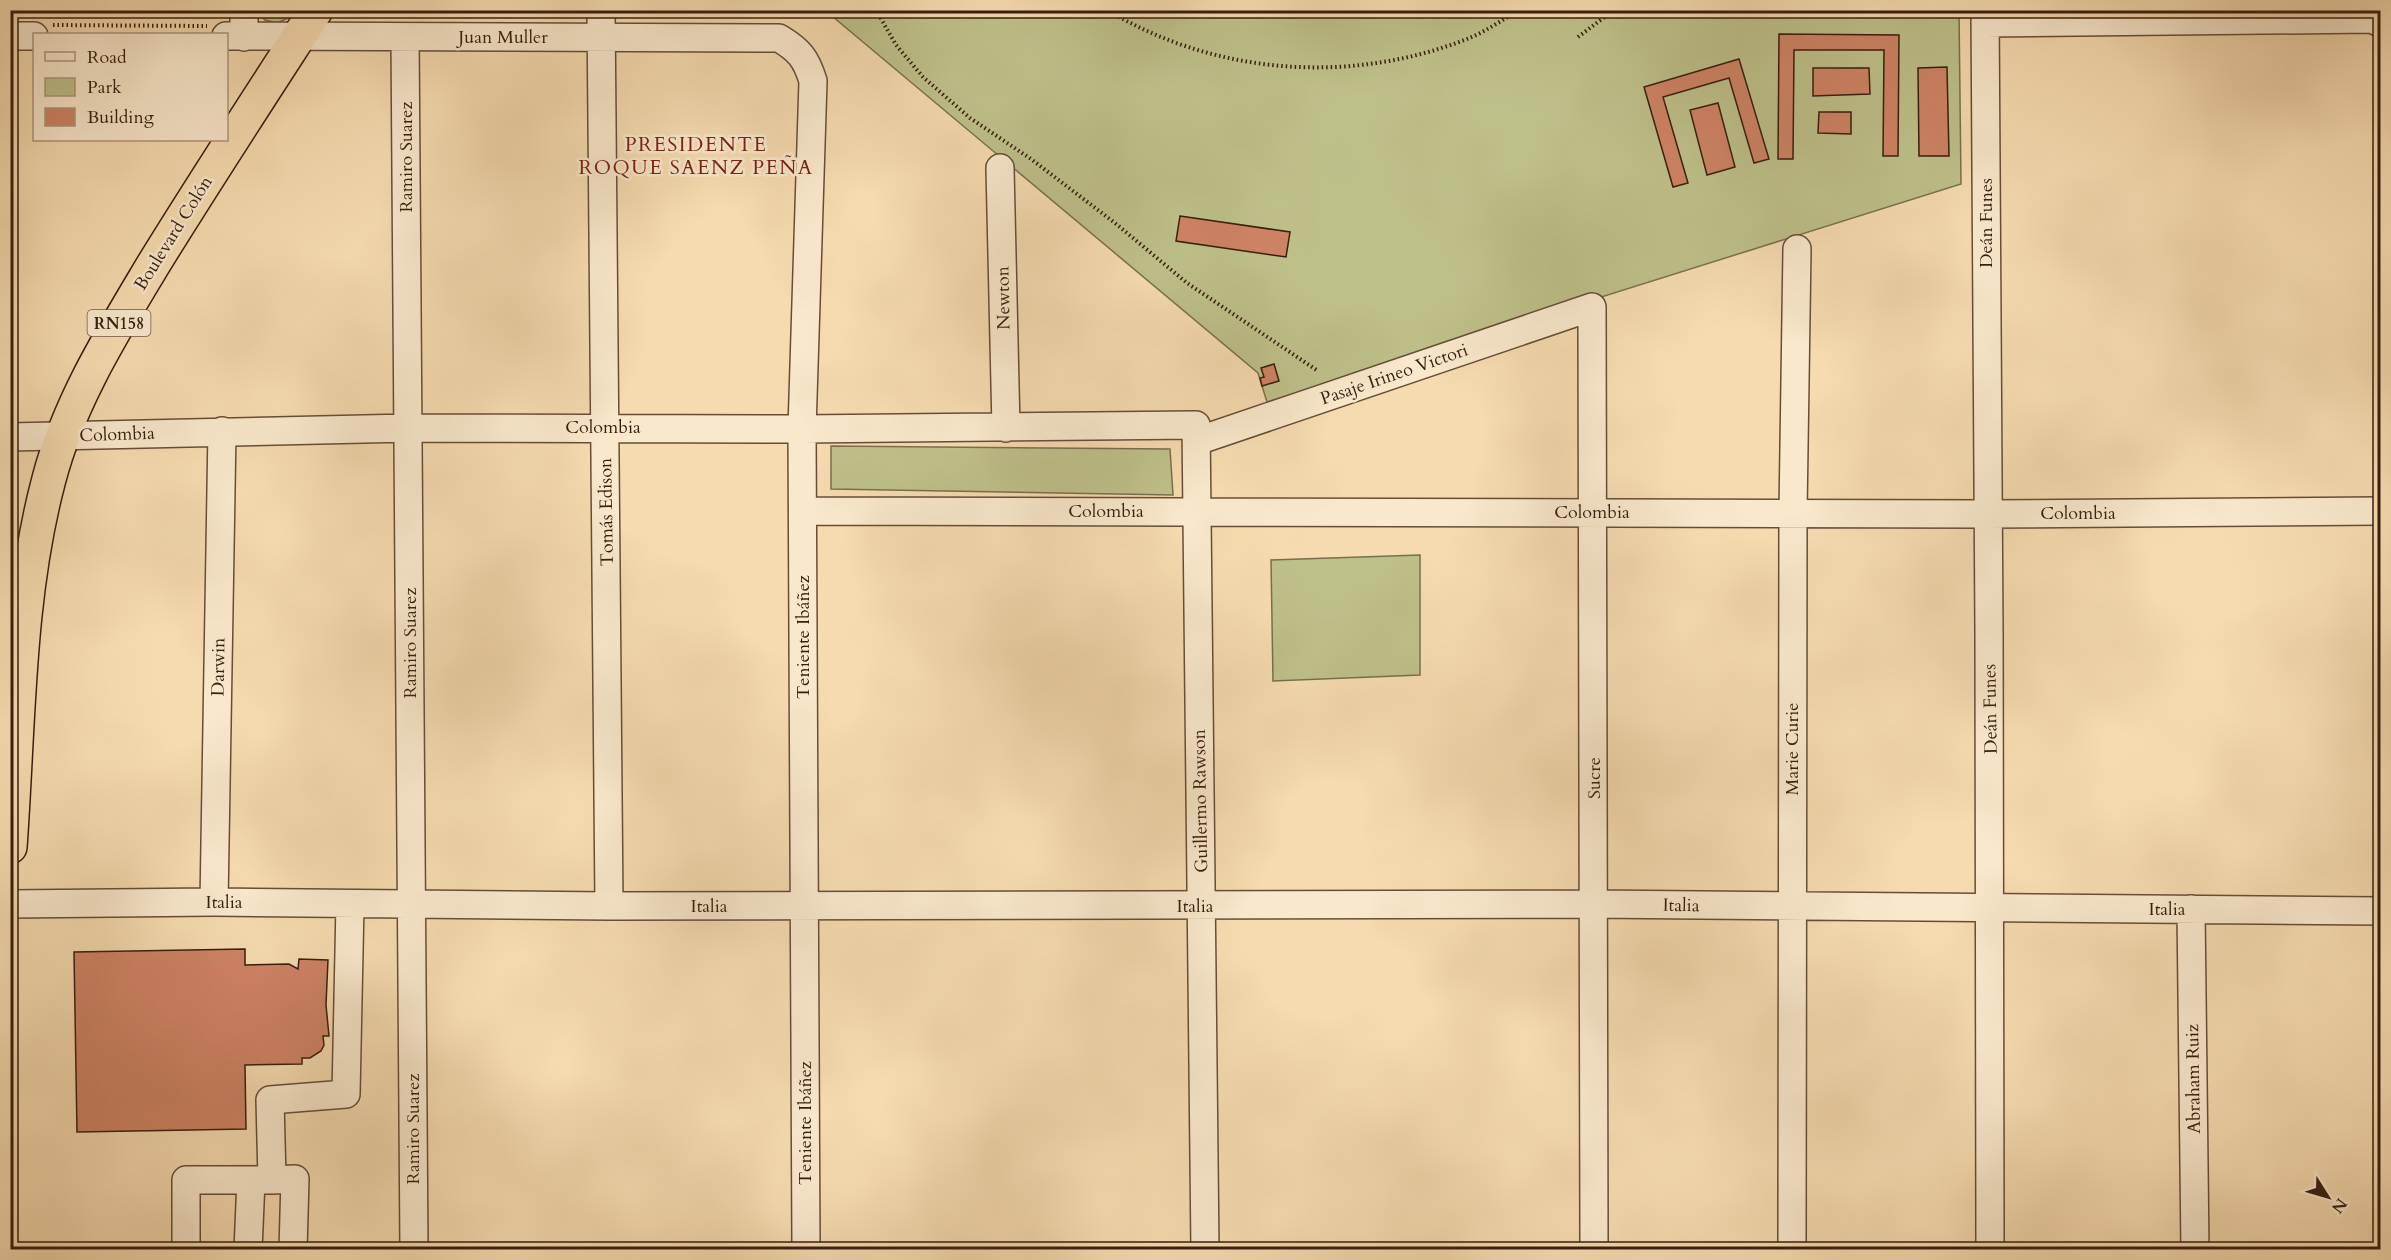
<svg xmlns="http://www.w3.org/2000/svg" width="2391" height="1260" viewBox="0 0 2391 1260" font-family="Cardo,serif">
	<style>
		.green { fill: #bec08a; stroke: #7a6f4c; stroke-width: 1.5 }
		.building { fill: #ce8365; stroke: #371e0f; stroke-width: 1.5 }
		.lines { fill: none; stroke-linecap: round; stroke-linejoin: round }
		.minor-casing { stroke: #674d37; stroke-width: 30 }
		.highway-casing { stroke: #371e0f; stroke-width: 36 }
		.path { stroke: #371e0f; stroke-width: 4; stroke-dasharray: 1.5 3; stroke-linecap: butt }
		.minor { stroke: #f9e8cc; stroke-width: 27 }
		.highway { stroke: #f6dbb0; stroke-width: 33 }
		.labels { text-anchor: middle; stroke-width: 5; stroke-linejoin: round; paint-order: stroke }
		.shield { fill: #f9e8cc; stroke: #715b48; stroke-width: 1.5 }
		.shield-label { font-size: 16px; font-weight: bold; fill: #371e0f }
		.street-label { font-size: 18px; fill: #371e0f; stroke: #f9e8cc }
		.neighbourhood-label { font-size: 20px; letter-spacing: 1.5px; fill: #7a1f14; stroke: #f9e8cc }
	</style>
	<rect width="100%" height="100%" fill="#f6dbb0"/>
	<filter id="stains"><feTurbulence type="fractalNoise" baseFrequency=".00333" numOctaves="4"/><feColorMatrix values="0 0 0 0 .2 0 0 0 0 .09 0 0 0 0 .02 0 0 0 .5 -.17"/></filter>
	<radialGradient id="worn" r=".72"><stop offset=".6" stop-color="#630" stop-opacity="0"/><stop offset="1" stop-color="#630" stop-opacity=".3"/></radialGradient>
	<path class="green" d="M256 11H295L288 18 277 23 265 20Z
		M826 11H1959L1961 184 1267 402 1258 373Z
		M831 446 1170 449 1173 495 831 489Z
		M1420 555V675L1273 681 1271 560Z"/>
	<path class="building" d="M1779 34 1899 35 1898 156H1883L1884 50H1794L1793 159H1778Z
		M1739 59 1769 159 1754 163 1729 78 1663 97 1688 183 1673 187 1644 87Z
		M1947 67 1949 156H1919L1918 68Z
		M1813 68H1869L1870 94 1813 96Z
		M1718 103 1735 167 1707 175 1690 110Z
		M1819 112H1851V134L1818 133Z
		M1180 216 1290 232 1286 257 1176 241Z
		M1274 364 1279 381 1262 386 1260 378 1264 377 1261 368Z
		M245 949V965L289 964 298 969 299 959 328 960 326 1005 329 1036H323L324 1045 321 1051 310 1058H302V1064L245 1065 246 1129 77 1132 74 952Z"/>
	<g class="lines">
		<g class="minor-casing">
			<path id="minor" d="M601 10 609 906
				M1985 10C1987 424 1992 836 1990 1250
				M1985 23 2372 19 2380 23
				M10 36H34
				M226 36 779 38C799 50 806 58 813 81L802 429 806 1250
				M244 37V10
				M405 37 414 1250
				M1000 168 1006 428
				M10 437 408 428 802 429 1196 425 1205 1250
				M1197 441 1592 307 1594 1250
				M803 511 1987 514 2380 511
				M214 902 222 431
				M10 904 214 902 609 906 1593 904 2380 911
				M2191 909 2195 1250
				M272 1180 295 1179 293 1250
				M186 1250V1180H272L270 1100 346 1094 350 904
				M248 1250 251 1180
				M1792 1250 1793 513 1797 249"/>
		</g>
		<g class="highway-casing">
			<path id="highway" d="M10 847C19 724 17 598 49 479 69 402 113 332 153 265 206 179 261 95 316 10"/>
		</g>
		<path class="path" d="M876 10 896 45 923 77 970 118 1031 159 1115 223 1187 283 1318 371
			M1107 10C1216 75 1349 85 1467 39 1485 32 1502 20 1519 10
			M53 25 207 26
			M1578 37 1614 10"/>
		<use href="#minor" class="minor"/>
		<use href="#highway" class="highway"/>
	</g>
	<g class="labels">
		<rect class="shield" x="87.5" y="310" width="63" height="26" rx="4.5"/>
		<g class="shield-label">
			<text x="119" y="329">RN158</text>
		</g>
		<g class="street-label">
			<text x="503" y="43">Juan Muller</text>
			<text transform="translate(406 157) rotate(-90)" y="6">Ramiro Suarez</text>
			<text transform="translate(1986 223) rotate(-90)" y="6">Deán Funes</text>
			<text transform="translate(173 233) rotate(-58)" y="6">Boulevard Colón</text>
			<text transform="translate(1003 298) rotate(-91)" y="6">Newton</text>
			<text transform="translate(1394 374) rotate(-19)" y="6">Pasaje Irineo Victori</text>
			<text x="603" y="433">Colombia</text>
			<text transform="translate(117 434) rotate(-2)" y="6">Colombia</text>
			<text x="1106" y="517">Colombia</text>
			<text transform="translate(606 512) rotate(-91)" y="6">Tomás Edison</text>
			<text x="1592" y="518">Colombia</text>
			<text x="2078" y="519">Colombia</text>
			<text transform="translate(803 637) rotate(-90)" y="6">Teniente Ibáñez</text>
			<text transform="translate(410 643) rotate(-90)" y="6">Ramiro Suarez</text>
			<text transform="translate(218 667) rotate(-89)" y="6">Darwin</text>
			<text transform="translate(1990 709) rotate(-91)" y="6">Deán Funes</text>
			<text transform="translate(1792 749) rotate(-90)" y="6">Marie Curie</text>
			<text transform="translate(1594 778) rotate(-90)" y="6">Sucre</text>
			<text transform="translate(1200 801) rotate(-91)" y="6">Guillermo Rawson</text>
			<text x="224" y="908">Italia</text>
			<text transform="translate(1681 905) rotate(1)" y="6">Italia</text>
			<text x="709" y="912">Italia</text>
			<text x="1195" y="912">Italia</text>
			<text x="2167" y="915">Italia</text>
			<text transform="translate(2193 1079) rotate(-91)" y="6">Abraham Ruiz</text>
			<text transform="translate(805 1123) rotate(-90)" y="6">Teniente Ibáñez</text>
			<text transform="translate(413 1129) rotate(-90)" y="6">Ramiro Suarez</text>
		</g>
		<g class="neighbourhood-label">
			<text x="696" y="151">PRESIDENTE<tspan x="696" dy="23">ROQUE SAENZ PEÑA</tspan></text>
		</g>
	</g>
	<rect width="2391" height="1260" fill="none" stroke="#f6dbb0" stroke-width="36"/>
	<rect x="12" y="12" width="2367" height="1236" fill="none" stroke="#371e0f" stroke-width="3"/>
	<rect x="18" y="18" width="2355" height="1224" fill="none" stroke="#371e0f" stroke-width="1.5"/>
	<rect x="33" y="33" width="195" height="108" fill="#f9e8cc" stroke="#ab9780" stroke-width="1.5"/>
	<rect x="45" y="52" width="30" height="9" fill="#f9e8cc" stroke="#ab9780" stroke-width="1.5"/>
	<text x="87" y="63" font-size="18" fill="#371e0f">Road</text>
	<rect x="45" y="78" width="30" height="18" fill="#bec08a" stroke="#ab9780" stroke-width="1.5"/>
	<text x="87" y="93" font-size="18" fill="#371e0f">Park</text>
	<rect x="45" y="108" width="30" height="18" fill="#ce8365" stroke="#ab9780" stroke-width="1.5"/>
	<text x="87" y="123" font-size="18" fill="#371e0f">Building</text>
	<g transform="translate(2328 1197) rotate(127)" stroke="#f9e8cc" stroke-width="4.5" paint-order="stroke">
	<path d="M0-4.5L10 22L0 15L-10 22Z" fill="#371e0f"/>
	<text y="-9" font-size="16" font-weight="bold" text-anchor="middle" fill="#371e0f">N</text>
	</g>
	<rect width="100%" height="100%" filter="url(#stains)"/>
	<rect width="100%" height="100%" fill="url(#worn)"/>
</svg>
